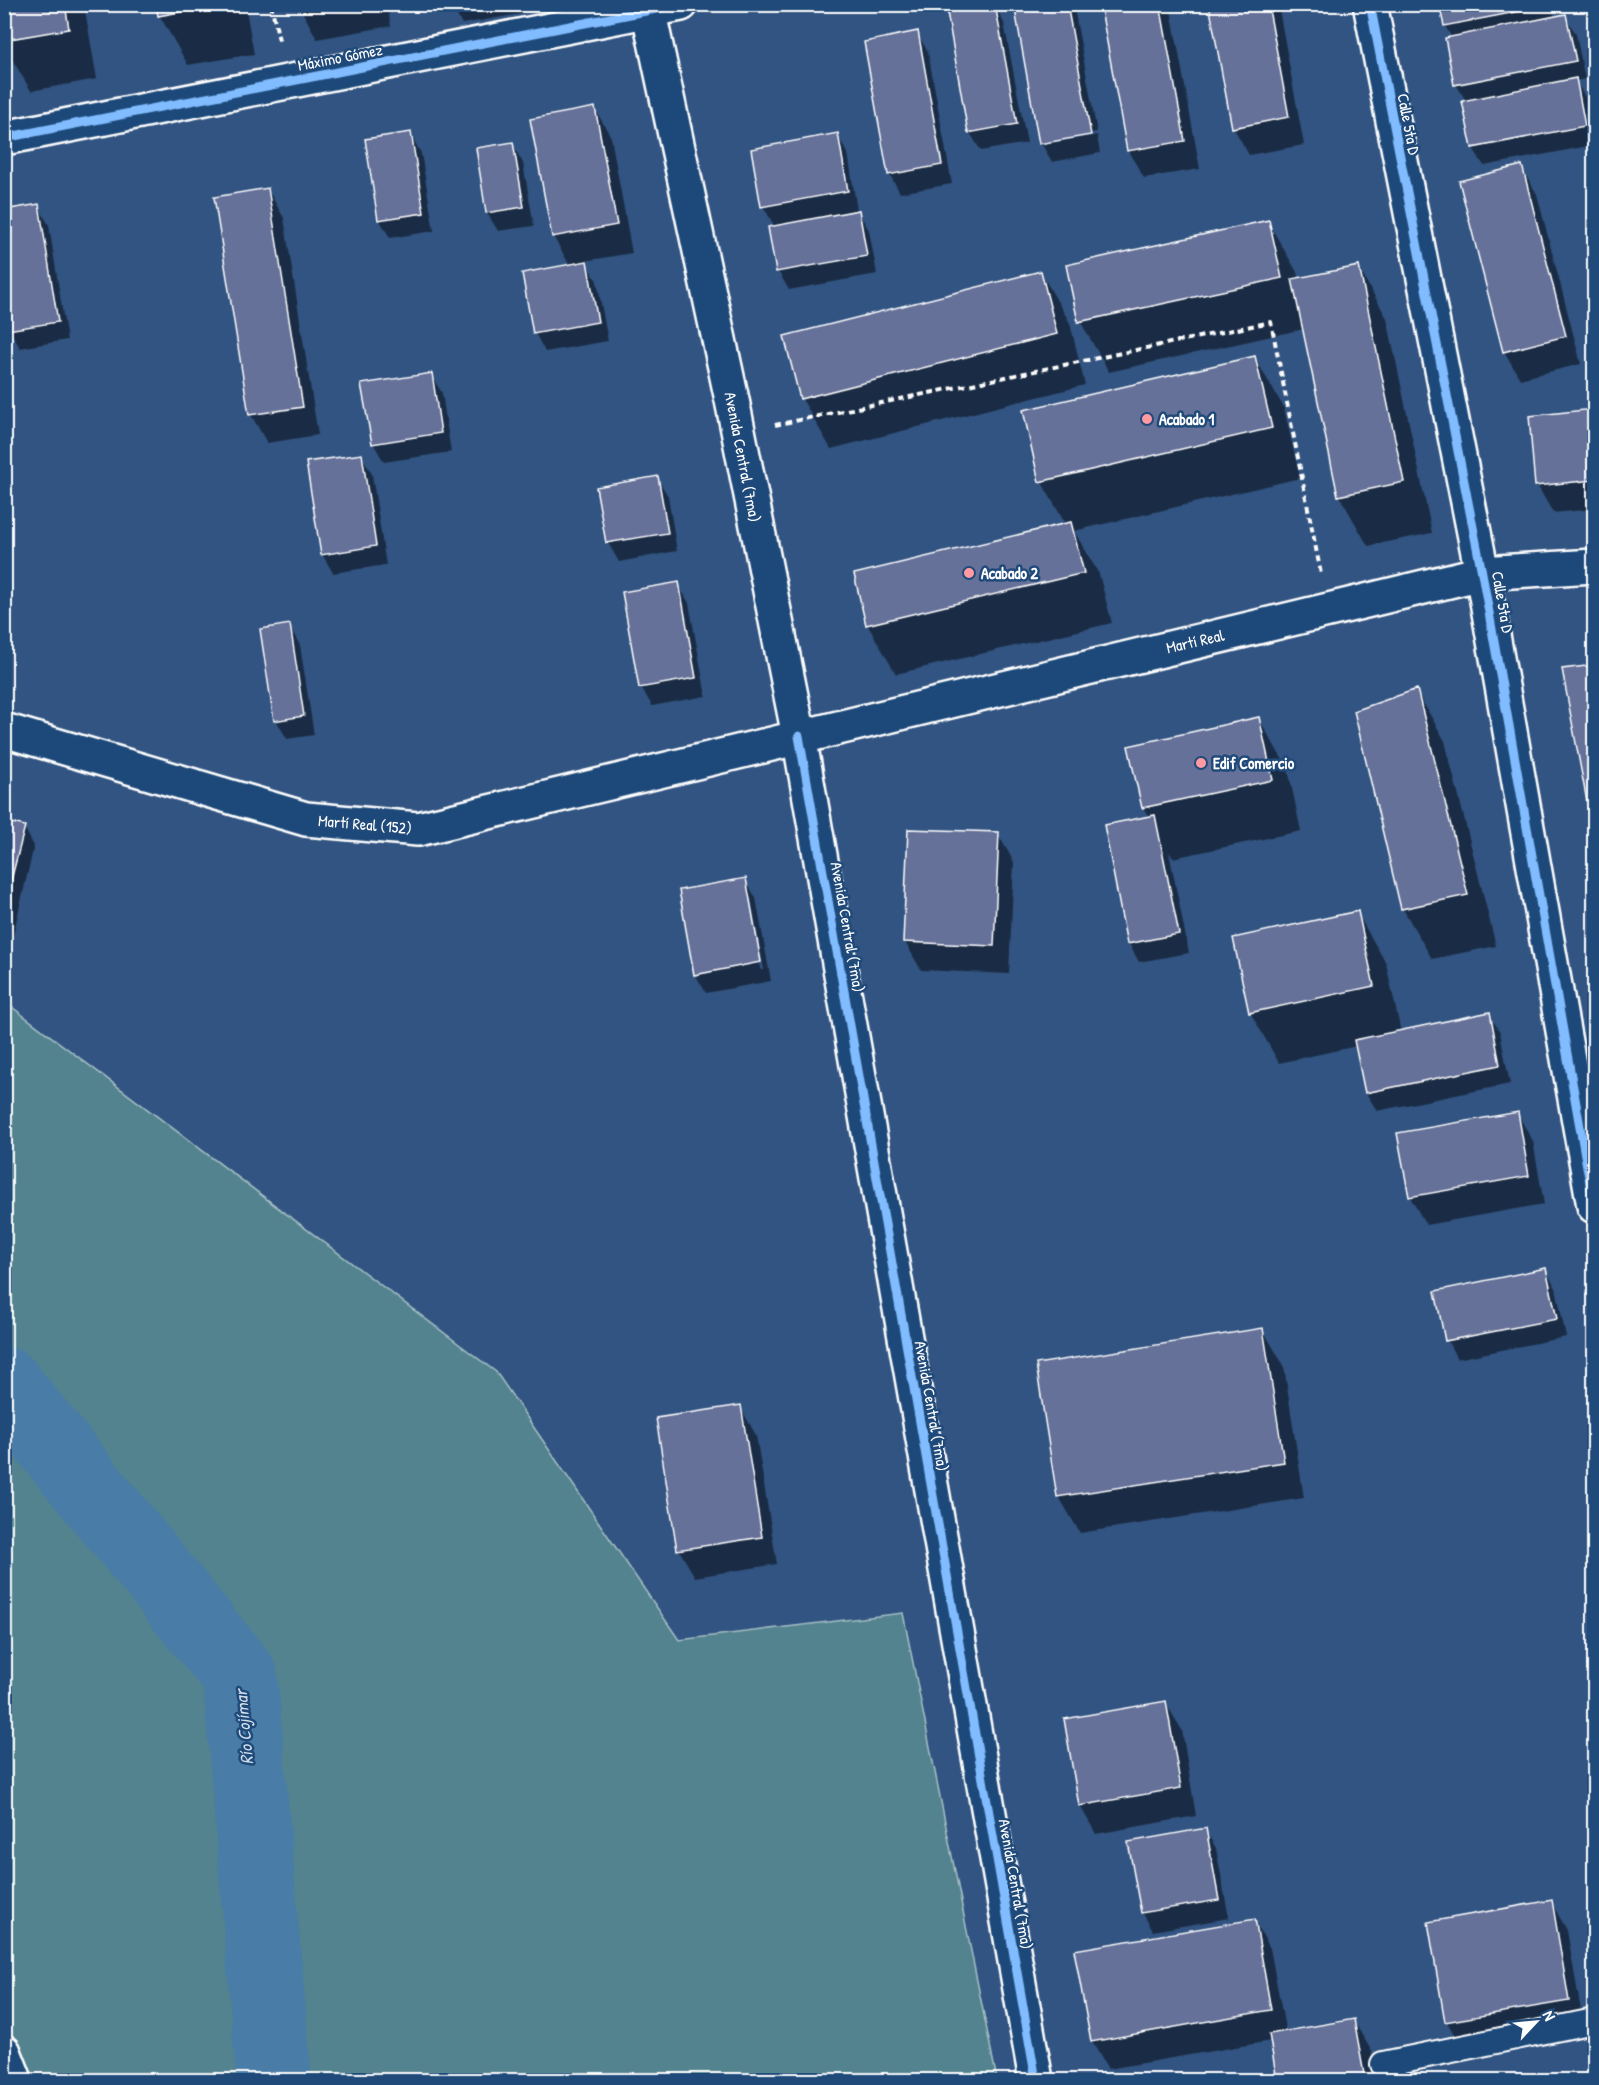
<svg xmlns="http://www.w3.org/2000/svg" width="1599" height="2085" viewBox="0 0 1599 2085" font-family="'Patrick Hand',sans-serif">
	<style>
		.green { fill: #52838e; stroke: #a8c1c6; stroke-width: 1.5 }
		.shadow { fill: #0007; fill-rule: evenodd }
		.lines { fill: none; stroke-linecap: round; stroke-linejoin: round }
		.river { stroke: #4a7ca7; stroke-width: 75 }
		.building { fill: #667199; stroke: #fff; stroke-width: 1.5 }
		.service-casing { stroke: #fff; stroke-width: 28 }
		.minor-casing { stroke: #fff; stroke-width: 38 }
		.secondary-casing { stroke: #fff; stroke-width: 38 }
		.path { stroke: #fff; stroke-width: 4; stroke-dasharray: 6 4.5; stroke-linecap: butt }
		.service { stroke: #1f4a7a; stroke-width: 24 }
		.minor { stroke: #1f4a7a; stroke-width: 33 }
		.secondary { stroke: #1f4a7a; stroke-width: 33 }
		.cycleway-casing { stroke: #1f4a7a; stroke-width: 13 }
		.cycleway { stroke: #80bcff; stroke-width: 9 }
		.poi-dot { fill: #ff9aa2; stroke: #1f4a7a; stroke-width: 2 }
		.labels { text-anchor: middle; stroke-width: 5; stroke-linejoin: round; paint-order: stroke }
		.street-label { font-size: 16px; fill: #fff; stroke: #1f4a7a }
		.poi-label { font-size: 16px; font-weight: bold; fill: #fff; stroke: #1f4a7a; text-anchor: start }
		.water-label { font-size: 18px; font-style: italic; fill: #d2dee9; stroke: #1f4a7a }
	</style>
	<rect width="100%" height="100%" fill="#325482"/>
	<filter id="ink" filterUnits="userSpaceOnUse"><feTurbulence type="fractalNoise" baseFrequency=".0167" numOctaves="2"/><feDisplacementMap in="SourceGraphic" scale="12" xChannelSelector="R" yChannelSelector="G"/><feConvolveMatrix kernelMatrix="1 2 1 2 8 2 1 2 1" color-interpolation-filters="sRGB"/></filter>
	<g filter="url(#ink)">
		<path class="green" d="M4 1001 496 1372 679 1640 903 1613 997 2080H5Z"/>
		<path class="shadow" d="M4 4H84L97 79 31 91 4 46Z
			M158 4H245L254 54 188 65 159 15Z
			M298 4H387L391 26 317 39Z
			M450 4H565V6L462 24Z
			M994 4 1004 23 1027 143 981 151 970 133Z
			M1016 4H1070L1075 13 1097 132 1045 141V144L1097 135 1100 153 1052 162 1041 143Z
			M1102 4H1170L1200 169 1144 178 1128 151Z
			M1211 4H1278L1304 145 1249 155 1233 127Z
			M1441 4H1553L1555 18 1565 16 1576 34 1585 79 1576 81 1586 99 1594 145 1484 166 1473 148 1466 101 1456 84 1452 38 1445 26Z
			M917 33 928 52 952 184 900 193 890 175Z
			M595 109 611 137 632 253 585 261 597 281 608 341 545 352 535 333 570 266 553 236Z
			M410 134 421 153 434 231 390 238 379 219Z
			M837 135 848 153 857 210 869 230 877 274 789 290 778 271 775 227 763 206Z
			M512 144 523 163 534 226 498 231 487 213Z
			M1521 167 1537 194 1581 364 1520 379 1504 351Z
			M268 190 284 218 318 435 267 443 251 415 216 198Z
			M38 206 49 225 67 340 20 348 9 329Z
			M1268 222 1297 272 1299 279 1358 267 1387 318 1432 533 1368 546 1339 495 1304 329 1109 372 1080 321Z
			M1041 273 1070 323 1085 385 831 449 802 399 786 337Z
			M1255 358 1284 408 1300 478 1074 531 1099 574 1112 623 896 674 867 624 1066 525 1041 481Z
			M431 375 442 393 451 452 384 462 373 443Z
			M1594 411V509L1553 513 1537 485 1530 417Z
			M361 455 372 474 386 565 333 573 322 554Z
			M657 478 668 496 677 551 619 562 608 543 598 488Z
			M678 584 689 603 706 696 652 706 641 687Z
			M289 626 300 645 314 735 287 739 276 720Z
			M1594 666V831L1563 671Z
			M1416 690 1445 741 1496 946 1432 959 1403 909 1356 712Z
			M1259 719 1288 769 1301 831 1173 858 1169 852 1189 953 1139 962 1129 944 1149 817 1143 808 1130 747Z
			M4 822 24 827 34 846 12 940 4 938Z
			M910 830 998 834 1014 862 1009 974 921 970 905 942Z
			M745 880 756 898 771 981 706 993 695 974ZM748 898H751L764 970H761Z
			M1357 913 1386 963 1401 1032 1489 1014 1500 1032 1510 1084 1377 1111 1366 1093 1357 1046 1279 1063 1250 1012Z
			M1517 1113 1533 1141 1544 1204 1426 1225 1410 1197 1399 1134Z
			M1546 1270 1556 1288 1566 1337 1457 1359 1447 1340Z
			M1263 1330 1284 1366 1304 1498 1080 1533 1059 1497 1038 1365Z
			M740 1407 756 1435 777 1564 695 1577 679 1550Z
			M1165 1702 1182 1730 1196 1816 1096 1834 1080 1806Z
			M1205 1830 1216 1848 1229 1918 1153 1931 1142 1912Z
			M1551 1902 1567 1930 1584 2028 1463 2050 1447 2022 1430 1923Z
			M1254 1920 1270 1948 1286 2033 1354 2021 1375 2057 1379 2080H1278L1271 2041 1108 2069 1092 2042Z"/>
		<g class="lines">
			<path class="river" d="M4 1384 240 1676 274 2080"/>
		</g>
		<path class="building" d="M4 4H65L69 29 4 40Z
			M156 4H222L158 16Z
			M984 4H995L1017 124 968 133 947 12Z
			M1014 4H1067L1091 135 1039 144Z
			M1100 4H1160L1185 141 1127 151Z
			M1209 4H1268L1289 117 1232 128Z
			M1439 4H1547V6L1444 26Z
			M1566 14 1576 61 1454 85 1445 38Z
			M918 31 942 165 888 175 864 42Z
			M1576 78 1585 126 1472 148 1462 101Z
			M595 107 617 225 552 237 530 119Z
			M411 132 424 213 378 220 365 139Z
			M838 133 848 191 761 207 751 149Z
			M513 142 524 207 486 213 476 148Z
			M1522 165 1566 336 1503 352 1459 181Z
			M268 188 303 407 249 415 214 197Z
			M39 204 58 322 8 330 4 309V210Z
			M859 210 867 256 776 272 768 227Z
			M1269 220 1282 278 1078 322 1066 265Z
			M587 261 598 322 533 334 522 273Z
			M1359 266 1404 482 1338 496 1292 279Z
			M1041 271 1057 334 800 399 784 336Z
			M1255 356 1272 428 1039 482 1023 410Z
			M432 373 441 433 372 444 361 384Z
			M1594 409V480L1535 486 1529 416Z
			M362 454 376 546 321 555 306 462Z
			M658 476 668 533 606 543 596 487Z
			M1071 522 1084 573 866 625 854 574Z
			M679 582 696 678 639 688 622 592Z
			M290 624 304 716 274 721 260 629Z
			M1594 665V839L1562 669Z
			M1417 689 1468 895 1401 909 1354 711Z
			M1259 717 1273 780 1142 808 1128 746Z
			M1155 815 1179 934 1127 944 1104 825Z
			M4 821 25 826 4 908Z
			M908 829 999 832 994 946 903 942Z
			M746 878 761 962 694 975 679 890Z
			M1358 911 1374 986 1249 1013 1233 938Z
			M1490 1012 1500 1065 1365 1093 1354 1040Z
			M1518 1112 1529 1176 1409 1197 1397 1133Z
			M1546 1268 1557 1319 1445 1341 1435 1291Z
			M1263 1328 1284 1462 1057 1497 1036 1364Z
			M741 1405 762 1537 677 1550 656 1418Z
			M1166 1701 1181 1788 1079 1806 1064 1719Z
			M1206 1828 1219 1900 1141 1913 1128 1842Z
			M1552 1900 1569 2001 1445 2022 1428 1922Z
			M1255 1919 1271 2010 1091 2042 1074 1950Z
			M1354 2019 1365 2080H1277L1269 2034Z"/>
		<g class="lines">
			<g class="service-casing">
				<path id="service" d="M1383 2064 1594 2021"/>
			</g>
			<g class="minor-casing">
				<path id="minor" d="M1370 4 1482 573 1594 1206
					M4 138 681 4
					M799 736 1036 2080"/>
			</g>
			<g class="secondary-casing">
				<path id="secondary" d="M647 4 732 400 799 736
					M4 730 306 819 418 829 1482 573 1594 566
					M4 2052 15 2080"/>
			</g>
			<path class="path" d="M271 4 280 45
				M775 425 1271 322 1321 574"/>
			<use href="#service" class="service"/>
			<use href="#minor" class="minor"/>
			<use href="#secondary" class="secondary"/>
			<g class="cycleway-casing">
				<path id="cycleway" d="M1370 4 1482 573 1594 1206
					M4 138 681 4
					M799 736 1036 2080"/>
			</g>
			<use href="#cycleway" class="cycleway"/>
		</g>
	</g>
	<g class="poi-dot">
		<circle cx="1147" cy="419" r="6"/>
		<circle cx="969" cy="573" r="6"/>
		<circle cx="1201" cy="763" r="6"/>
	</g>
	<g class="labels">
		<g class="street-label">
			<text transform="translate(340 57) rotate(-11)" y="6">Máximo Gómez</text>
			<text transform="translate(1409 124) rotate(79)" y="6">Calle 5ta D</text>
			<text transform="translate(743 457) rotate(79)" y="6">Avenida Central (7ma)</text>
			<text transform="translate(1503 602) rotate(80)" y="6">Calle 5ta D</text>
			<text transform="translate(1195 641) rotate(-13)" y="6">Martí Real</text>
			<text transform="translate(365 824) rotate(5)" y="6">Martí Real (152)</text>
			<text transform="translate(848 927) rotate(80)" y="6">Avenida Central (7ma)</text>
			<text transform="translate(932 1406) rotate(80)" y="6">Avenida Central (7ma)</text>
			<text transform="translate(1016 1884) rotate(80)" y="6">Avenida Central (7ma)</text>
		</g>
		<g class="poi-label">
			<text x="1159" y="425">Acabado 1</text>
			<text x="981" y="579">Acabado 2</text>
			<text x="1213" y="769">Edif Comercio</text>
		</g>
		<g class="water-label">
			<text transform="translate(244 1727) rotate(-95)" y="6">Río Cojímar</text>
		</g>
	</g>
	<rect width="1599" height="2085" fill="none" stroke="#1f4a7a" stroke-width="24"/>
	<rect x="12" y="12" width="1575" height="2061" fill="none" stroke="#fff" stroke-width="2" filter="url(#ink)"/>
	<g transform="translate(1536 2022) rotate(64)" stroke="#1f4a7a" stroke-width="4.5" paint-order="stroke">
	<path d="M0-4.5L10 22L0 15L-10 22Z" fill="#ffffff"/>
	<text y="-9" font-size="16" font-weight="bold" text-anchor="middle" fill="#ffffff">N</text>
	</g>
</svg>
